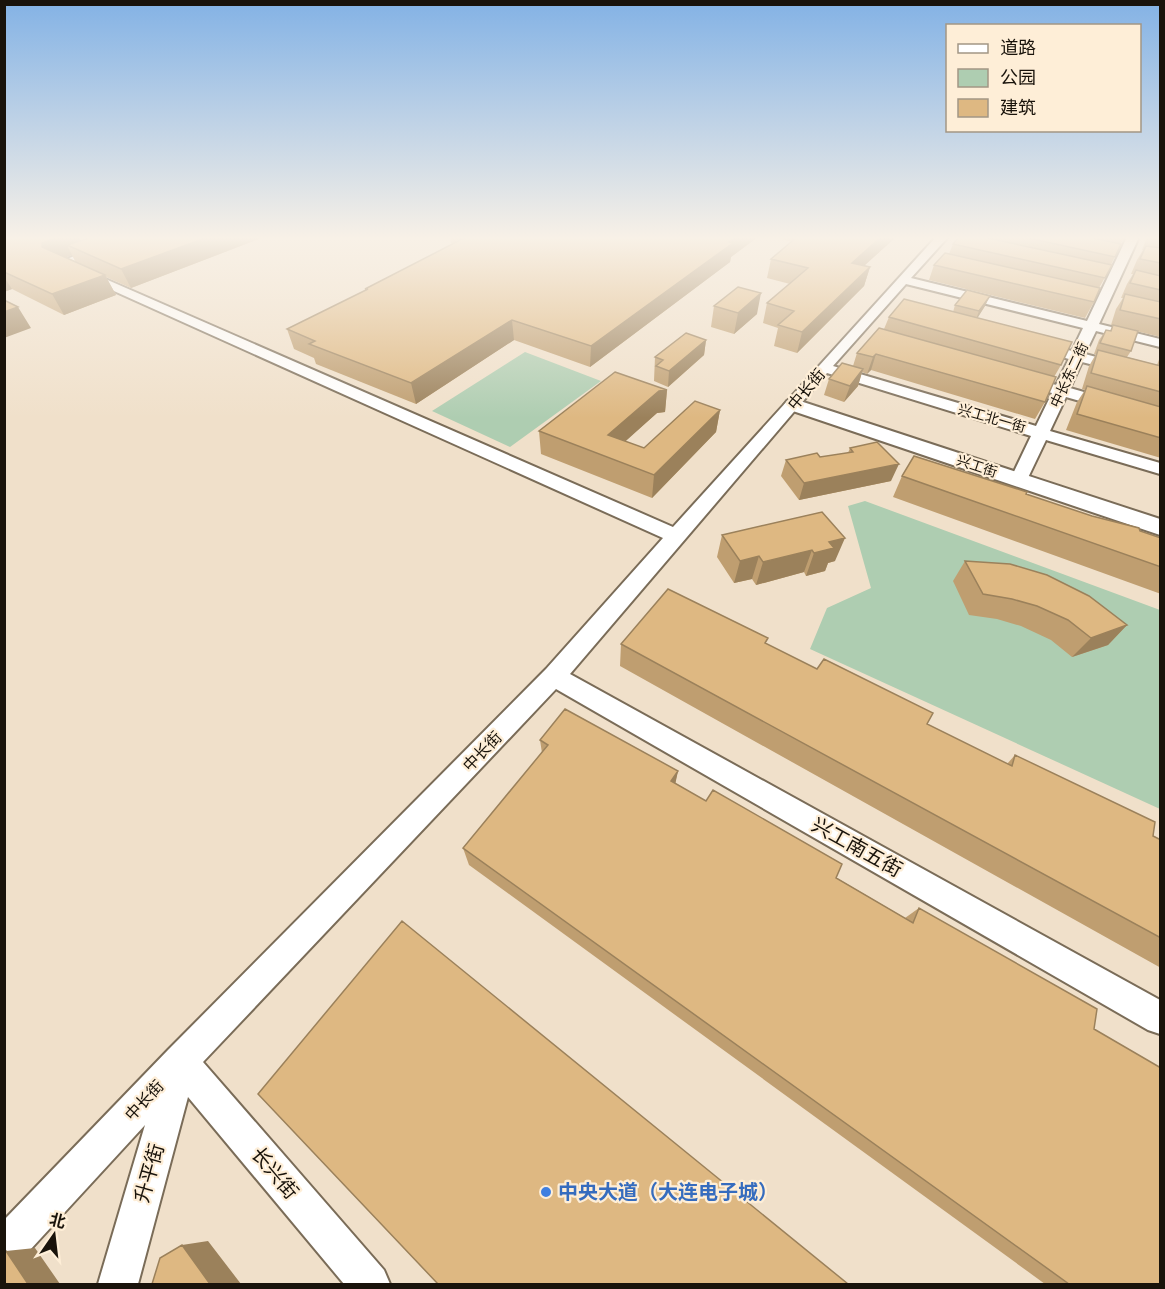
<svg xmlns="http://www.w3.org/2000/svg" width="1165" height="1289" viewBox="0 0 1165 1289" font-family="'Alegreya Sans','Noto Sans SC',sans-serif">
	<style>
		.green { fill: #aecdb1 }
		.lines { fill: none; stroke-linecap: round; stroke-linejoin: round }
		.minor-casing { stroke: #7a6c58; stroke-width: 4 }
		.major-casing { stroke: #7a6c58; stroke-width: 4 }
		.minor { fill: #fff; fill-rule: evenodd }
		.major { fill: #fff; fill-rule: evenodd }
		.wall { fill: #bf9e70; fill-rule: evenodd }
		.shaded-wall { fill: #9b815b }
		.building { fill: #deb882; stroke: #9b815b; stroke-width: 1.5 }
		.shop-dot { fill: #3f7fe0; stroke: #feeed7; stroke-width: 2 }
		.labels { text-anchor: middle; stroke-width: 4.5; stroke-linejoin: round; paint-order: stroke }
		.far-street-label { font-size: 14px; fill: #19130b; stroke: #feeed7 }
		.street-label { font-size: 16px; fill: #19130b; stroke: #feeed7 }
		.near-street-label { font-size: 20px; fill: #19130b; stroke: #feeed7 }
		.near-shop-label { font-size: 20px; font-weight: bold; fill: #366cbe; stroke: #feeed7; text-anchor: start }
	</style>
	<rect width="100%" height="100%" fill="#f0e0ca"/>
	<path class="green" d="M525 352 601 381 510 447 432 411Z
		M865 501 1160 610V809L810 649 827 608 871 588 848 506Z"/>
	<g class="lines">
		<g class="minor-casing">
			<path id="minor" d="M123 237H140L71 264 673 527 936 237H948L911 278 1087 321 1127 237H1139L1099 324 1160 339V347L1096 331 1085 354 1160 374V382L1082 362 1070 388 1160 414V424L1066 397 1050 431 1160 463V474L1046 440 1025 484H1013L1010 480 1031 436 827 373 570 674 1160 1000V1034L1148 1030 556 689 203 1062 384 1270 390 1284H344L188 1097 138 1284H98L145 1125 18 1263 4 1268V1220L168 1050 546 669 663 538 54 264ZM906 284 1083 328 1072 351 1037 342 1030 346 1032 349 1069 359 1056 385 1023 375 1015 380 1018 383 1052 393 1036 426 833 366Z"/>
		</g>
		<g class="major-casing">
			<path id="major" d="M794 399 1160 519V535L787 409 784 405 787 401Z"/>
		</g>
		<use href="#minor" class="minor"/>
		<use href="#major" class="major"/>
	</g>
	<path class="wall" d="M4 237H79L81 241 92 237H264L131 288 106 277 116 295 64 315 12 289 4 292ZM72 255 75 261 66 257Z
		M450 237H758L731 257 730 262 590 367 514 340 416 404 316 364 314 358 294 349 287 329 366 290 365 289 453 244 451 243Z
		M774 237H896L864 266 870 267 864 286 797 353 774 346 778 328 763 323 767 303 790 284 767 278 771 259 792 242Z
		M959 237H1124L1111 265H1112L1099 288 1094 302 1085 318 929 280 934 265 949 254 953 244Z
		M1147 237H1161V337L1111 325 1116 309 1123 298H1121L1127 284 1133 274H1131L1137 260 1143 250H1142Z
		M955 305 985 306 977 318 1061 365 1054 377 1045 402 1035 419 871 370 867 374 862 372 858 386 844 402 824 395 829 379 853 366 857 353 884 329 889 317 953 312Z
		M714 306 757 314 734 334 711 327Z
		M1113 325 1131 351 1127 357 1157 365 1161 354V458L1066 430 1077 402 1085 390 1082 389 1089 366 1096 354H1094L1099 340 1106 330 1110 331Z
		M706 340 704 355 668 387 654 381 655 357Z
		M667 390 665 412 657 413 625 441 644 448 720 410 716 432 652 498 541 454 539 431Z
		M850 448 891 481 799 500 781 476 786 460 820 457 848 453Z
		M902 476 1026 494 1092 516 1161 538V594L893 497Z
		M822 512 835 561 828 563 825 571 806 576 804 572 756 585 752 579 734 583 717 557 722 535Z
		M965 561 1127 625 1108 645 1072 657 1051 640 1021 626 997 619 969 615 953 581Z
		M621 644H766L1007 764 1015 755 1161 840V968L620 666Z
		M540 740 678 771 675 783 905 918 919 908 1094 1029 1161 1284H1045L469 865 463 848 542 753Z"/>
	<path class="shaded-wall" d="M57 237H79L85 249 67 245 72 255 53 262 42 247V243Z
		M208 237H264L131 288 121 269Z
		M736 237H758L731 257 730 262 590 367 591 346Z
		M881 237H896L846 282 852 263Z
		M870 267 864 286 797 353 802 332Z
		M105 275 116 295 64 315 52 294Z
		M4 277 12 289 4 292Z
		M761 293 757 314 734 334 738 313Z
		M990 296 985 306 975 322 979 311Z
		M18 307 31 328 4 338V312Z
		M512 320 514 340 416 404 411 383Z
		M706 340 704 355 668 387 669 371Z
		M876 354 871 370 867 374 873 357Z
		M863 369 858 386 844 402 850 386Z
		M667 390 665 412 657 413 608 457V435L659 391Z
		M720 410 716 432 652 498 654 475Z
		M899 464 891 481 799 500 804 483Z
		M845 538 835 561 828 563 825 571 806 576 814 553 829 542Z
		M812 550 804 572 756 585 763 562Z
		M759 556 752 579 734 583 740 561Z
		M1127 625 1108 645 1072 657 1091 638Z
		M678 771 674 790 671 781Z
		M208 1241 241 1284H210L182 1245Z
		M35 1248 60 1284H28L6 1251Z"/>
	<path class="building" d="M4 237H57L42 243V247L105 275 52 294 4 272Z
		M92 237H208L121 269 67 245Z
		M466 237H736L729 242 733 243 591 346 512 320 411 383 309 344 315 341 287 329 368 289H365Z
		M797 237H881L852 263 870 267 802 332 778 325 794 311 767 303 808 268 771 259Z
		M959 237H983L1112 265 1105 278 953 244Z
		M1024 237H1088L1121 244 1115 257Z
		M1146 246 1161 248V263L1140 259Z
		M945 253 1100 288 1094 302 934 265Z
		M1136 270 1161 276V290L1130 283Z
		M738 287 761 293 738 313 714 306Z
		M967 290 990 296 979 311 955 305Z
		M1125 294 1161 302V319L1120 310Z
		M904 299 1072 342 1061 365 889 317Z
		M4 300 18 307 4 312Z
		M1113 325 1138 331 1131 351 1100 343 1106 330 1111 331Z
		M879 328 1056 377 1045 402 876 354 873 357 857 353Z
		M686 333 706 340 669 371 656 366 663 360 655 357Z
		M1098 350 1161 366V392L1091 373Z
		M842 363 863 369 850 386 829 379Z
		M615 372 667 390 659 391 608 435 644 448 695 401 720 410 654 475 539 431Z
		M1087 386 1161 407V438L1077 414Z
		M877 442 899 464 804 483 786 460 817 453 820 457 853 452 850 448Z
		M914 456 1027 492 1026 494 1092 516 1139 528 1140 531 1161 538V567L902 476Z
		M822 512 845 538 829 542 834 548 814 553 812 550 763 562 759 556 740 561 722 535Z
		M965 561 1010 564 1047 575 1089 596 1127 625 1091 638 1068 620 1037 606 1012 599 983 594Z
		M668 589 768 638 765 643 817 669 824 659 933 713 927 724 1012 766 1015 755 1155 822 1153 836 1161 840V938L621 644Z
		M565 709 678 771 671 781 706 801 713 790 842 864 836 878 913 923 919 908 1097 1009 1094 1029 1161 1068V1284H1069L463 848 548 745 540 740Z
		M402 921 848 1284H438L258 1094Z
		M182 1245 210 1284H152L160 1258Z
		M6 1251 28 1284H4V1252Z"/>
	<linearGradient id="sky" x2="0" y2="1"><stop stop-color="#83b2e5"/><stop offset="0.57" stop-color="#f8f1e7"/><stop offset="1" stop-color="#f8f1e7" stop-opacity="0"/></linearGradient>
	<rect width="1165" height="418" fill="url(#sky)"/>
	<circle class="shop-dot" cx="546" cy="1192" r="6"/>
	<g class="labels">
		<g class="far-street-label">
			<text transform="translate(1069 375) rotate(-65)" y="5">中长东二街</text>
			<text transform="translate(992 418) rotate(16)" y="5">兴工北一街</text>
			<text transform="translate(977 466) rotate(18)" y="5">兴工街</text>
		</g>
		<g class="street-label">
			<text transform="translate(806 389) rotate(-50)" y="6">中长街</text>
			<text transform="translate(482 751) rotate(-46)" y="6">中长街</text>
			<text transform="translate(144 1100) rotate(-47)" y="6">中长街</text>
		</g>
		<g class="near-street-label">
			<text transform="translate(857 847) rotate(29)" y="7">兴工南五街</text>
			<text transform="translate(149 1173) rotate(-74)" y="7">升平街</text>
			<text transform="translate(275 1173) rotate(50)" y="7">长兴街</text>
		</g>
		<g class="near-shop-label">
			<text x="558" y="1199">中央大道（大连电子城）</text>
		</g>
	</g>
	<rect width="1165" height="1289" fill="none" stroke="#19130b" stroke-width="12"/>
	<rect x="946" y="24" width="195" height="108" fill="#feeed7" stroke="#a29685" stroke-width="1.5"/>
	<rect x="958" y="44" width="30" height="9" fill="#ffffff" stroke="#a29685" stroke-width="1.5"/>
	<text x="1000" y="54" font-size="18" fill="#19130b">道路</text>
	<rect x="958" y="69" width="30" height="18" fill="#aecdb1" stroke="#a29685" stroke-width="1.5"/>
	<text x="1000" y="84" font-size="18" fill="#19130b">公园</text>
	<rect x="958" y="99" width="30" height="18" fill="#deb882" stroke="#a29685" stroke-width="1.5"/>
	<text x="1000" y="114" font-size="18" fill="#19130b">建筑</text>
	<g transform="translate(54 1235) rotate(14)" stroke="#feeed7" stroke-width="4.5" paint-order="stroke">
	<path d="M0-4.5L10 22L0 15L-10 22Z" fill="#19130b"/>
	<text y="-9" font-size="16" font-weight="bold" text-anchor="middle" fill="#19130b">北</text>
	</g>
</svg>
